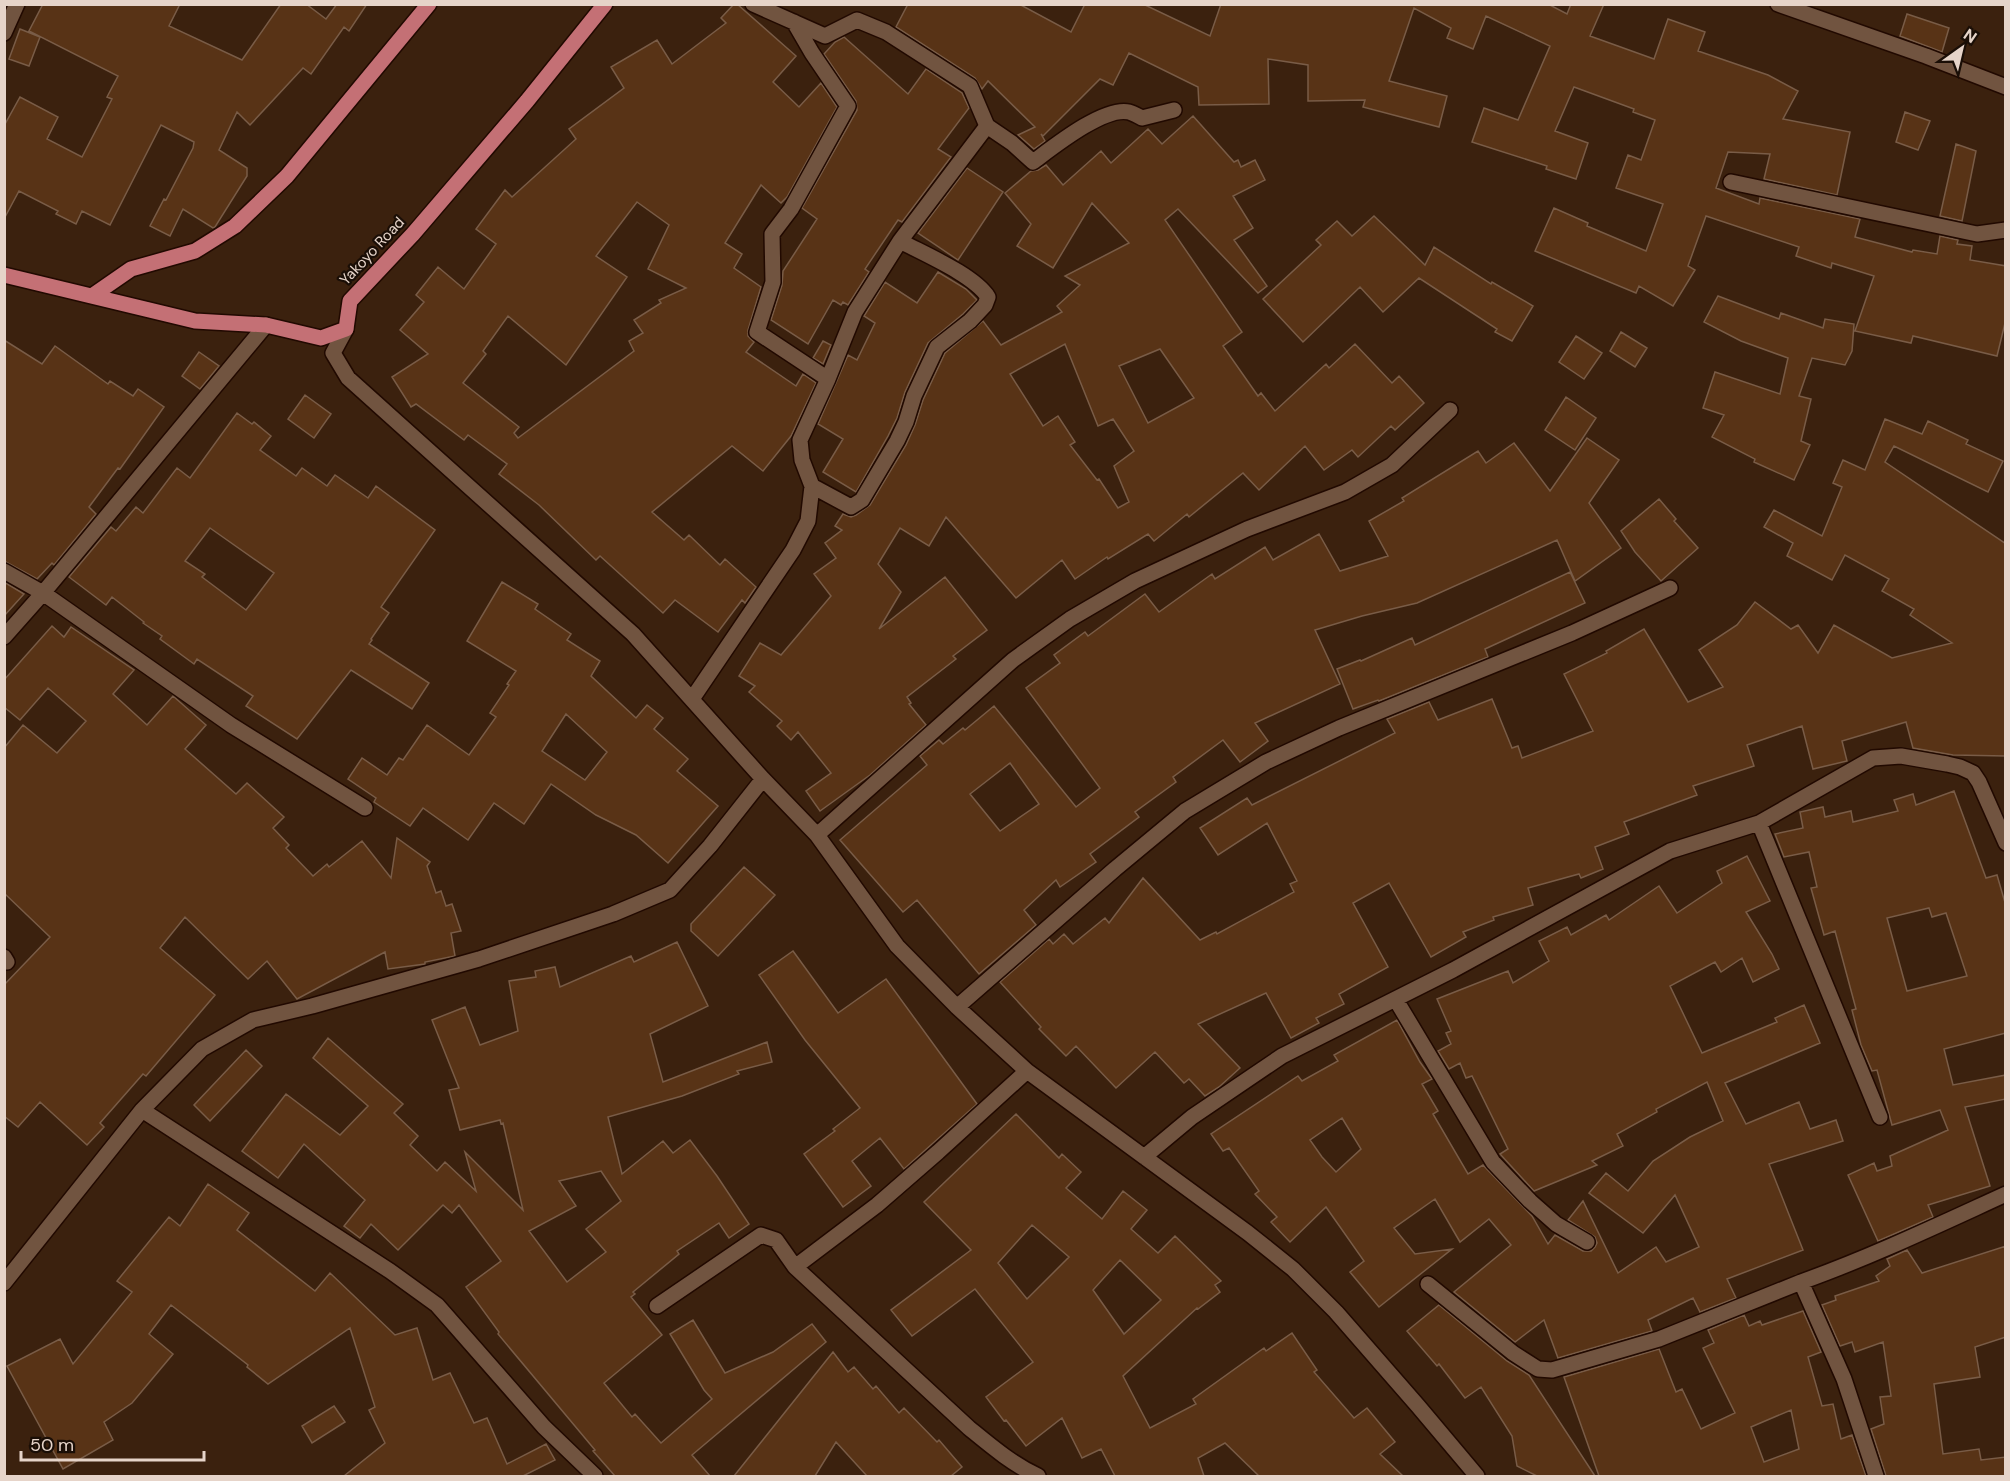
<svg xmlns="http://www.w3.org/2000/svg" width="2010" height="1481" viewBox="0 0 2010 1481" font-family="'DM Sans',sans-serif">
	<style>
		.building { fill: #583316; stroke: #795c47; stroke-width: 1.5; fill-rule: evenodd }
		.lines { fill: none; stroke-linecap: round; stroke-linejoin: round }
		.minor-casing { stroke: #210900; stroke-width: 18 }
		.major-casing { stroke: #210900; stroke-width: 18 }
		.minor { stroke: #715440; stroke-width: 15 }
		.major { stroke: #c47075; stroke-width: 15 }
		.labels { text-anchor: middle; stroke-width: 4.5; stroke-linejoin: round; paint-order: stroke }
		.street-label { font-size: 15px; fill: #e6d4c9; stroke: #1a0e06 }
	</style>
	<rect width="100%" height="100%" fill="#3b210e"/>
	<path class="building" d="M43 4H180L169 26 242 60 281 4H306L326 19 337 4H367L349 31 344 27 311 74 303 68 250 125 237 112 219 150 247 168V176L215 227 213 228 183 209 170 236 150 226 164 199 166 200 193 148 194 142 161 125 110 225 82 211 76 224 56 214 58 211 19 191 4 219V126L20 97 58 117 47 139 82 157 112 99 107 97 118 76 29 31Z
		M734 4H737L796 56 773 82 799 107 821 83 837 107 787 197 781 203 761 185 725 243 742 254 734 268 761 287 748 330V336L754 342 746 352 796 386 803 374 816 383 791 436 763 471 732 446 652 512 684 540 689 535 720 565 725 559 756 587 745 603 742 600 718 632 675 600 663 613 600 556 596 560 539 505 499 474 507 464 468 435 464 440 416 404 411 407 392 377 428 354 400 330 424 302 416 295 438 267 464 289 496 244 476 229 505 190 512 197 576 139 569 129 624 88 611 67 657 40 672 64 726 23 721 18ZM637 202 669 225 648 269 686 288 659 300 661 303 634 320 643 333 629 341 634 351 518 438 514 433 519 427 463 383 486 354 483 351 508 316 566 365 627 277 596 256Z
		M908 4H1019L1071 32 1085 4H1143L1210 36 1221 4H1548L1567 14 1571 4H1604L1590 36 1654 59 1668 19 1705 32 1698 51 1768 75 1798 91 1783 119 1850 132 1837 195 1764 179 1770 154 1728 152 1716 188 1759 204 1760 198 1860 219 1855 237 1912 252 1913 250 1937 254 1940 236 1958 240 1957 244 1972 246 1970 260 2006 266V319L1997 356 1913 336 1911 343 1855 331 1874 276 1832 263 1831 268 1796 256 1799 247 1706 216 1688 266 1695 270 1673 306 1639 286 1636 293 1535 251 1554 208 1588 223 1587 226 1646 251 1663 204 1616 188 1628 155 1641 160 1655 120 1633 112 1634 109 1574 87 1555 131 1588 143 1576 179 1546 169 1547 166 1472 142 1484 108 1518 120 1550 46 1486 16 1473 49 1447 38 1451 28 1414 8 1389 81 1447 96 1439 127 1363 107 1365 100 1308 101V65L1268 59 1269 104 1199 105 1198 87 1129 53 1113 85 1100 79 1043 136 1041 134 1045 141 1034 149 1018 135 1035 127 988 81 982 89 975 78 896 27Z
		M1907 14 1949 28 1942 52 1900 36Z
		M20 29 40 37 29 66 9 59Z
		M844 37 908 94 926 69 962 93 969 108 938 149 951 157 902 222 898 220 865 269 869 272 848 305 843 302 841 305 833 300 808 344 771 320 782 285 783 271 817 219 802 208 857 110 856 101 824 54 835 42Z
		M1905 112 1930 121 1918 150 1896 142Z
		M1193 116 1234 162 1238 160 1241 167 1255 160 1265 180 1233 196 1253 228 1234 240 1267 286 1258 293 1178 209 1165 220 1242 332 1223 346 1258 396 1261 393 1275 411 1326 364 1329 368 1355 344 1392 383 1399 376 1424 403 1395 430 1391 426 1358 457 1352 450 1324 470 1305 446 1259 490 1243 473 1189 517 1187 514 1154 541 1148 534 1108 559 1107 557 1075 579 1062 560 1016 598 946 517 929 546 900 528 878 564 901 592 879 629 945 577 987 630 953 656 956 659 907 697 911 703 909 704 926 725 870 775 820 811 806 791 831 773 798 732 791 740 777 726 782 721 749 692 755 686 739 676 760 643 781 655 831 596 814 574 836 558 825 543 842 530 835 526 843 514 851 517 856 515 870 505 906 445 915 425 923 400 945 353 983 321 1001 345 1062 312 1057 306 1080 285 1065 276 1129 243 1092 203 1053 268 1017 246 1031 224 1005 193 1031 171 1038 170 1046 165 1063 185 1101 151 1111 163 1148 129 1162 144ZM1065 344 1098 426 1113 419 1134 451 1114 466 1129 502 1118 508 1099 479 1097 480 1070 445 1075 442 1058 416 1043 426 1010 374ZM1160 349 1194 398 1148 423 1119 366Z
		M1956 144 1976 151 1962 221 1940 216Z
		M967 168 1003 192 958 260 918 233Z
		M1374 216 1425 265 1434 247 1491 284 1492 282 1533 306 1512 341 1495 332 1497 329 1419 278 1383 312 1360 287 1303 342 1263 299 1321 245 1316 240 1337 221 1352 236Z
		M938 272 966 289 977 300 963 314 928 343 905 392 897 418 888 436 856 492 823 472 843 439 818 424 848 355 857 360 875 323 864 316 885 282 917 303Z
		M1718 296 1779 319 1781 313 1823 328 1825 319 1854 324 1852 351 1845 365 1812 358 1799 396 1811 399 1801 441 1810 445 1794 480 1754 462 1755 459 1712 437 1724 415 1703 408 1715 372 1780 394 1788 358 1741 341 1704 322Z
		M1621 332 1647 348 1635 367 1610 351Z
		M1576 336 1602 353 1584 379 1559 362Z
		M4 340 42 364 55 346 108 384 110 381 133 396 138 389 164 407 120 469 118 468 89 507 96 514 54 565 52 563 37 579 4 561Z
		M823 341 831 345 823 364 813 358Z
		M199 352 219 366 200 389 182 376Z
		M305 395 331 414 314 438 288 419Z
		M1566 397 1596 418 1575 450 1545 430Z
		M237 413 252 424 254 422 271 436 260 450 296 476 302 468 327 486 335 475 368 498 376 486 435 530 381 607 389 613 371 639 372 640 369 644 429 683 412 709 351 670 297 739 246 706 253 696 197 659 194 664 160 639 162 636 143 623 144 622 112 597 106 605 69 577 111 527 116 531 136 507 143 513 177 468 190 478ZM210 528 274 573 246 610 202 577 205 574 185 561Z
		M1885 419 1922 434 1928 421 1968 440 1966 444 2003 461 1988 492 1894 446 1885 462 2006 544V756L1953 755 1913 748 1906 722 1842 741 1847 761 1813 769 1802 726 1747 745 1754 766 1693 786 1697 795 1624 822 1629 834 1595 847 1603 869 1581 878 1579 874 1528 888 1533 905 1493 917 1494 920 1463 932 1466 937 1431 957 1389 883 1353 903 1388 967 1339 994 1344 1004 1316 1018 1319 1023 1291 1038 1266 993 1198 1024 1240 1068 1219 1087 1205 1096 1189 1079 1184 1083 1155 1052 1116 1088 1076 1046 1066 1056 1039 1029 1041 1027 1000 982 1049 939 1053 944 1064 934 1073 944 1105 918 1109 923 1143 878 1200 940 1216 932 1217 934 1294 892 1290 884 1297 881 1267 823 1218 855 1200 828 1247 798 1252 805 1395 733 1387 719 1429 702 1438 720 1492 699 1512 748 1518 746 1522 758 1593 731 1564 674 1607 653 1606 651 1644 629 1688 702 1723 687 1699 650 1737 625 1755 602 1791 629 1798 625 1818 653 1834 625 1892 658 1952 643 1910 615 1914 609 1882 591 1889 579 1845 555 1832 580 1787 556 1793 543 1764 527 1774 510 1822 536 1842 487 1833 483 1843 460 1865 470Z
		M1587 438 1619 460 1589 503 1621 548 1575 581 1557 540 1417 603 1362 616 1315 630 1340 684 1255 723 1268 741 1240 762 1223 740 1173 777 1176 782 1135 812 1139 817 1090 854 1096 862 1060 887 1056 880 1024 910 1036 925 979 974 917 900 903 912 840 840 927 765 920 756 939 740 943 744 963 728 965 730 994 706 1076 807 1100 788 1026 688 1060 663 1054 655 1085 632 1088 636 1145 594 1159 612 1212 574 1215 579 1265 547 1273 560 1319 534 1340 571 1388 556 1369 521 1404 501 1402 498 1478 451 1486 463 1514 443 1550 491ZM1010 763 1039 804 1000 831 970 794Z
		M1659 499 1676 519 1674 521 1698 548 1661 581 1635 552 1621 531Z
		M1570 572 1585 603 1485 649 1488 657 1379 701 1378 700 1353 709 1337 669 1360 660 1361 661 1412 638 1415 645Z
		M4 582 24 594 4 616Z
		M502 582 538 604 535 609 571 634 567 640 600 661 591 676 636 718 647 705 663 718 654 729 688 759 677 771 718 806 668 863 636 835 596 815 551 784 524 824 494 803 468 840 423 808 410 826 374 802 376 798 348 779 362 758 387 775 399 758 403 760 427 725 469 755 496 717 490 713 509 685 507 684 516 671 467 641ZM566 714 607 752 585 780 542 751Z
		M52 626 64 637 71 627 134 670 113 694 147 725 173 696 206 725 185 749 236 794 247 783 284 817 273 828 289 845 286 848 313 876 327 864 329 867 362 841 391 878 397 838 430 862 427 866 436 893 441 891 446 906 452 904 461 931 451 933 455 956 425 962V964L388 969 385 952 297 999 267 961 248 979 185 917 160 948 215 995 146 1076 143 1074 100 1123 104 1127 87 1145 40 1102 18 1127 4 1116V985L50 937 4 893V748L23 725 57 753 86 721 48 688 20 720 4 707V680Z
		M1954 791 1986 878 1997 875 2006 906V1033L1944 1049 1953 1085 2006 1075V1099L1965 1107 1990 1186 1928 1205 1933 1217 1878 1241 1848 1175 1874 1163 1877 1171 1892 1166 1890 1156 1948 1130 1940 1110 1892 1125 1877 1070 1872 1071 1861 1045 1852 1010 1856 1009 1835 931 1824 935 1811 888 1817 887 1809 852 1784 857 1775 834 1803 828 1800 812 1823 807 1825 817 1851 811 1853 822 1898 811 1894 800 1913 794 1916 805ZM1929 908 1932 917 1946 913 1967 976 1907 991 1887 918Z
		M1747 856 1770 901 1746 912 1772 954 1779 969 1753 982 1742 958 1721 972 1715 962 1670 986 1702 1053 1777 1022 1775 1018 1804 1005 1820 1043 1725 1083 1746 1124 1799 1102 1810 1129 1836 1120 1843 1141 1769 1164 1803 1250 1727 1279 1736 1298 1700 1312 1693 1298 1648 1320 1652 1331 1558 1358 1544 1320 1515 1342 1454 1292 1511 1245 1489 1219 1460 1242 1435 1199 1394 1228 1415 1254 1452 1249 1379 1307 1350 1272 1364 1261 1326 1207 1290 1242 1271 1222 1277 1217 1255 1194 1259 1191 1229 1148 1223 1151 1211 1134 1298 1076 1302 1081 1338 1061 1334 1055 1397 1020 1420 1062 1432 1079 1422 1084 1438 1111 1433 1114 1468 1174 1483 1165 1532 1216 1548 1244 1555 1235 1583 1251H1591L1595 1247 1597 1243 1595 1237 1568 1220 1583 1201 1618 1273 1656 1247 1666 1262 1699 1247 1675 1195 1643 1233 1589 1193 1606 1173 1628 1191 1653 1161 1690 1137 1723 1121 1707 1082 1656 1109 1657 1112 1617 1134 1623 1146 1592 1161 1597 1165 1534 1191 1500 1154 1508 1149 1472 1076 1466 1078 1460 1063 1449 1069 1438 1051 1451 1044 1446 1033 1451 1031 1437 999 1508 971 1513 983 1549 961 1539 941 1567 927 1571 935 1606 915 1609 920 1659 886 1677 913 1722 883 1717 871ZM1342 1118 1361 1149 1336 1172 1322 1157 1310 1140Z
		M744 867 775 895 718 956 691 931V924Z
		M677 942 708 1006 650 1034 663 1082 767 1042 772 1062 737 1071 739 1074 682 1096 608 1117 622 1174 663 1141 673 1153 690 1140 717 1176 749 1224 729 1238 719 1223 677 1251 679 1254 633 1292 635 1294 631 1297 662 1335 604 1383 632 1417 635 1414 661 1443 712 1399 704 1390 670 1334 693 1320 725 1373 773 1352 812 1324 826 1342 692 1455 710 1476H615L593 1451 595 1450 498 1334 499 1332 466 1287 501 1261 459 1205 452 1213 443 1205 398 1250 371 1224 360 1238 344 1226 365 1200 304 1144 278 1178 242 1151 286 1094 340 1135 368 1106 313 1058 328 1038 403 1104 394 1113 418 1136 410 1145 437 1171 445 1162 476 1191 465 1152 523 1210 503 1123 501 1124 500 1120 460 1130 449 1090 459 1088 432 1020 465 1007 480 1045 518 1031 509 981 536 977 535 971 555 967 560 987 631 956 634 962ZM601 1171 621 1201 586 1229 606 1252 567 1282 529 1231 576 1206 559 1181Z
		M793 951 838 1013 886 979 977 1104 904 1169 880 1138 852 1161 871 1186 843 1207 804 1154 835 1131 833 1129 860 1108 805 1040 759 975Z
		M246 1050 262 1066 210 1121 194 1105Z
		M1016 1114 1059 1158 1062 1154 1081 1172 1066 1188 1102 1219 1123 1191 1147 1210 1131 1229 1158 1253 1175 1236 1221 1281 1215 1285 1220 1292 1198 1309 1197 1308 1123 1376 1150 1428 1196 1404 1193 1399 1264 1348 1266 1351 1292 1333 1317 1370 1314 1372 1354 1418 1367 1408 1395 1442 1380 1454 1403 1476H1259L1225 1443 1198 1458 1204 1476H1115L1101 1449 1082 1458 1062 1418 1026 1446 1006 1420 1004 1421 986 1397 1033 1362 975 1289 912 1336 891 1310 971 1250 924 1202ZM1032 1225 1069 1257 1027 1299 998 1263ZM1120 1260 1161 1300 1124 1334 1093 1290Z
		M208 1184 249 1213 237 1230 315 1291 330 1273 395 1335 417 1328 433 1380 450 1373 474 1423 487 1418 507 1464 546 1444 555 1460 523 1476H344L385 1443 369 1410 375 1407 350 1328 268 1384 247 1367 248 1365 171 1305 149 1334 173 1354 132 1403 104 1422 113 1440 63 1469 7 1366 60 1339 73 1364 132 1292 117 1281 169 1217 180 1226Z
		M2006 1246V1337L1975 1347 1980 1377 1934 1384 1943 1454 1979 1449 1981 1460 2006 1457V1476H1886L1871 1429 1884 1424 1880 1397 1891 1396 1883 1342 1855 1352 1852 1342 1840 1346 1822 1305 1836 1300 1835 1296 1879 1281 1876 1276 1890 1266 1887 1259 1907 1250 1922 1273Z
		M1439 1305 1507 1361 1529 1375 1595 1476H1537L1517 1466 1512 1436 1481 1387 1465 1398 1439 1364 1437 1366 1407 1331Z
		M1803 1311 1821 1352 1808 1357 1822 1406 1833 1404 1841 1439 1852 1435 1866 1476H1599L1564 1377 1659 1349 1676 1392 1682 1389 1701 1429 1735 1413 1703 1348 1714 1343 1708 1330 1744 1315 1749 1326 1760 1321 1762 1325ZM1791 1410 1799 1449 1764 1462 1751 1427Z
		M833 1352 848 1372 854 1367 873 1389 876 1386 899 1413 904 1408 937 1442 939 1440 962 1467 951 1476H867L836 1442 815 1476H734Z
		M334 1406 345 1422 312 1443 302 1426Z"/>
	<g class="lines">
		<g class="minor-casing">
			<path id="minor" d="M753 4 825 36 857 20 886 32 970 86 987 126 1012 143 1033 162C1052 148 1104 106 1129 112 1133 113 1138 116 1142 118L1174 110
				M1778 4 1926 56 2006 87
				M794 22 812 53 848 106 791 209 772 234 773 282 757 332 828 379
				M4 33 17 4
				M1731 182 1977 234 2006 230
				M346 329 333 353 348 378 633 634 763 779 817 835 897 946 957 1007 1027 1071 1248 1233 1293 1269 1336 1312 1418 1406 1477 1476
				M812 486 851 507 862 500 897 441 906 422 914 396 937 347 970 321 985 305 988 297C974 275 924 254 900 241
				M4 571 43 593 231 725 365 808
				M4 637 43 593 266 325
				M692 699 793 550 808 521 812 486 802 460 800 440 828 379 855 312 900 241 987 126
				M1759 823 1880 1117
				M817 835 1013 660 1070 619 1135 581 1247 529 1345 492 1392 465 1450 410
				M4 957 7 962
				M1396 1000 1493 1162 1530 1201 1556 1224 1587 1242
				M957 1007 1115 869 1185 811 1266 762 1339 728 1572 633 1670 588
				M142 1110 390 1271 437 1305 544 1427 595 1476
				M1144 1157 1192 1117 1282 1056 1453 970 1670 851 1759 823 1873 758 1901 756 1947 764 1960 767 1973 773 1979 782 2006 843
				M795 1267 877 1205 938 1152 1027 1071
				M4 1283 142 1110 202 1049 253 1020 312 1006 479 959 613 914 670 890 710 846 763 779
				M1428 1284 1513 1353 1538 1369 1552 1370 1659 1339 1801 1282
				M657 1306 761 1235 776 1240 795 1267 969 1428C991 1446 1012 1464 1038 1476
				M1876 1476 1844 1379 1801 1282C1871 1257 1938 1225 2006 1194"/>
		</g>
		<g class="major-casing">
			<path id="major" d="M4 275 195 321 266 325 321 338 346 329 350 301 413 234 527 101 605 4
				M92 296 131 269 195 251 235 226 287 176 429 4"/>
		</g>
		<use href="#minor" class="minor"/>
		<use href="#major" class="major"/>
	</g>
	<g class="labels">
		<g class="street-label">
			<text transform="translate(372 251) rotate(-47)" y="5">Yakoyo Road</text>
		</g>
	</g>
	<rect width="2010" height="1481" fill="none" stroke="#e6d4c9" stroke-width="12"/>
	<g transform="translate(1962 48) rotate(34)" stroke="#1a0e06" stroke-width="4.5" paint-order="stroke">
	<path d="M0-4.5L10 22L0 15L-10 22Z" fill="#e6d4c9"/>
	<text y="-9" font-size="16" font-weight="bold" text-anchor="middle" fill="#e6d4c9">N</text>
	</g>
	<path d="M21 1451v9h183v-9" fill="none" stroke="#e6d4c9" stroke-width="3"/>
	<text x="30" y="1451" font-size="18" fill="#e6d4c9" stroke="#1a0e06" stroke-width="4.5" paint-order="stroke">50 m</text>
</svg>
